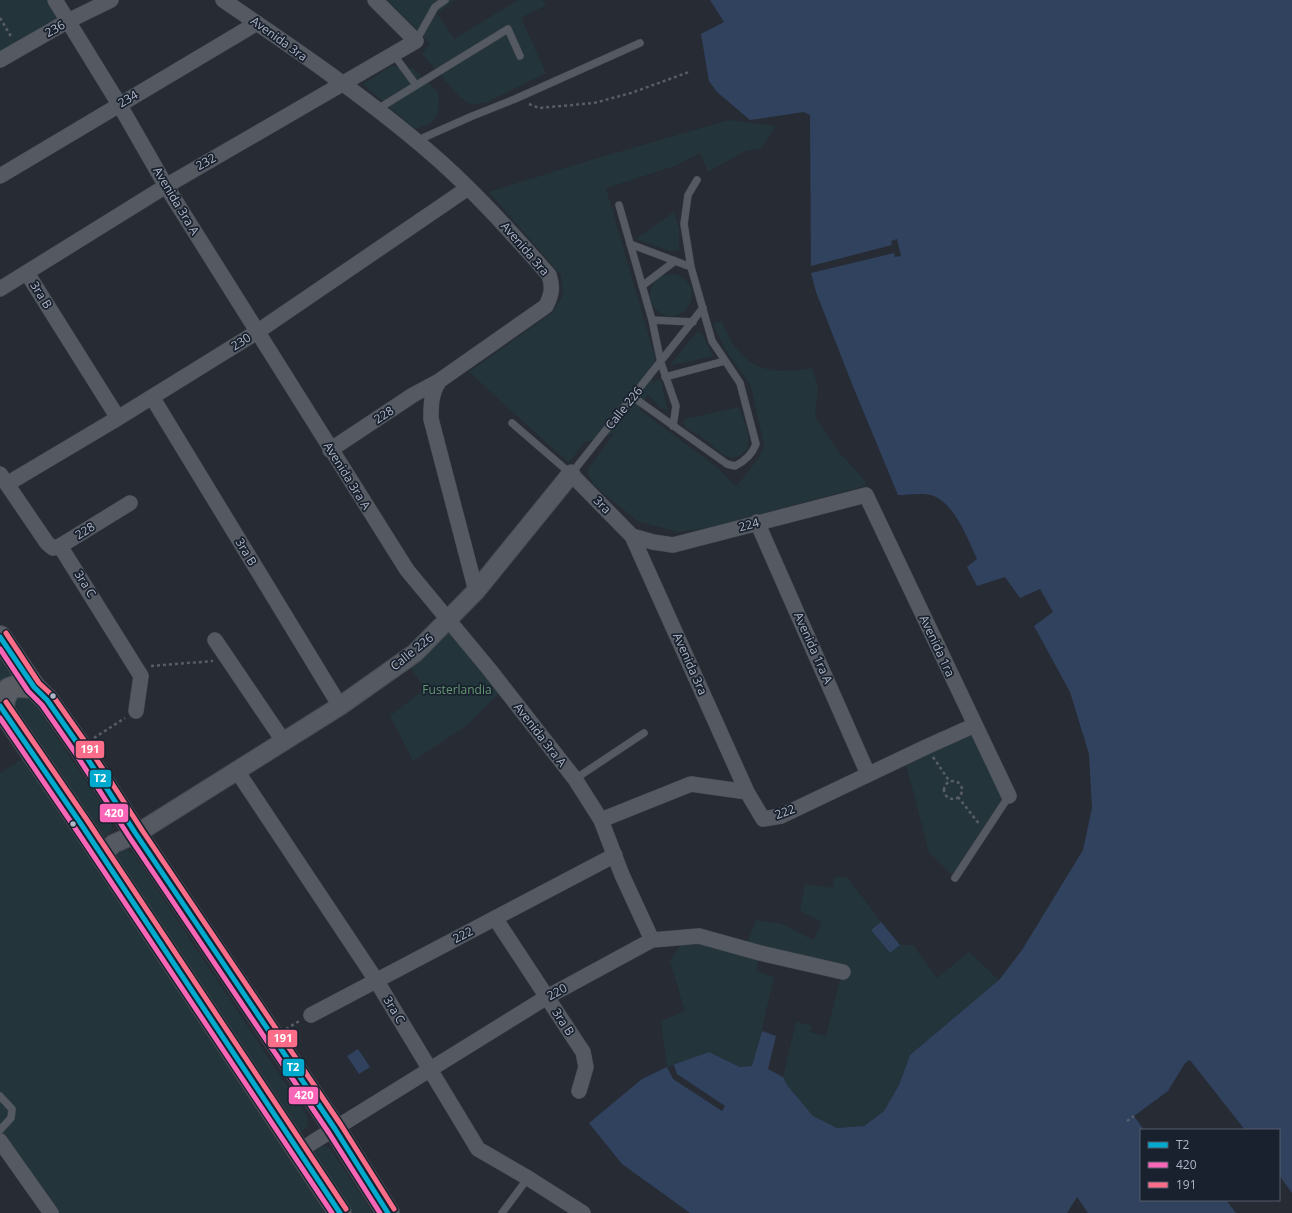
<svg xmlns="http://www.w3.org/2000/svg" width="1292" height="1213" viewBox="0 0 1292 1213" font-family="'Open Sans',sans-serif">
	<style>
		.green { fill: #23353a }
		.water { fill: #31425e }
		.pier { fill: #262b34 }
		.lines { fill: none; stroke-linecap: round; stroke-linejoin: round }
		.service-casing { stroke: #44474f; stroke-width: 8 }
		.minor-casing { stroke: #44474f; stroke-width: 16 }
		.tertiary-casing { stroke: #44474f; stroke-width: 20 }
		.trunk-casing { stroke: #424750; stroke-width: 24 }
		.path { stroke: #585e66; stroke-width: 2.5; stroke-dasharray: 3 3; stroke-linecap: butt }
		.service { stroke: #555a62; stroke-width: 7 }
		.minor { stroke: #555a62; stroke-width: 15 }
		.tertiary { stroke: #555a62; stroke-width: 18 }
		.trunk { stroke: #595c62; stroke-width: 22 }
		.bus-1-casing { stroke: #19212e; stroke-width: 8 }
		.bus-2-casing { stroke: #19212e; stroke-width: 8 }
		.bus-3-casing { stroke: #19212e; stroke-width: 8 }
		.bus-1 { stroke: #00a9ce; stroke-width: 5 }
		.bus-2 { stroke: #fa66b7; stroke-width: 5 }
		.bus-3 { stroke: #fb6d88; stroke-width: 5 }
		.bus-dot { fill: #aeb6c7; stroke: #19212e; stroke-width: 1.5 }
		.labels { text-anchor: middle; stroke-width: 3.5; stroke-linejoin: round; paint-order: stroke }
		.street-label { font-size: 12px; fill: #aeb6c7; stroke: #19212e }
		.park-label { font-size: 12px; fill: #649872; stroke: #19212e }
		.line-badge { stroke: #19212e; stroke-width: 1.5 }
		.badge-label { font-size: 11px; text-anchor: middle; font-weight: bold; fill: #fff }
	</style>
	<rect width="100%" height="100%" fill="#262b34"/>
	<path class="green" d="M0 0H46L58 20 0 55Z
		M387 0H455L437 13 454 39 518 0H543L546 5 521 18 546 73 487 102 471 105 460 97 422 54 430 43Z
		M392 66 412 68 437 91 439 103 437 116 430 124 415 129 363 84Z
		M729 120 776 126 761 148 745 151 708 172 700 153 675 166 606 188 655 358 652 385 657 380 661 381 668 411 660 408 648 394 640 410 718 468 736 487 760 456 764 445 751 386 725 349 713 324 722 321C738 366 767 378 812 368L818 387 815 417 839 452 866 482 864 486 712 527 678 532 637 521 594 485 589 476 588 469 616 431 608 436 584 442 569 463 469 372 552 313 563 295 561 275 489 192 591 160Z
		M674 212 679 230V250L670 251 636 239Z
		M650 295a21 21 0 1 1 42 0a21 21 0 1 1-42 0Z
		M700 332 703 335 713 356 669 366 696 333Z
		M739 407C743 420 757 445 741 455 736 459 729 458 724 455 716 450 710 442 702 437 695 432 687 431 683 423L685 419Z
		M451 631 500 692 466 726 413 761 390 716 425 689 408 664Z
		M0 657 18 682 0 693Z
		M10 694H28L110 817C114 828 112 834 101 838L6 704Z
		M975 725 1009 796 955 878 929 852 904 757Z
		M32 753 340 1213H51L0 1141V773Z
		M125 848 133 853 307 1116 308 1125 304 1130 297 1132 114 856 118 851Z
		M835 877H847L881 922 871 930 890 953 900 945H913L937 978 969 952 999 980 910 1055 899 1085 884 1111 863 1126 837 1128 813 1116 787 1085 783 1077 796 1022 812 1026 810 1032 826 1036 842 972 760 953 756 971 774 977 753 1066 741 1067 709 1052 667 1067 661 1021 685 1011 670 961 685 937 745 949 756 920 782 924 813 940 822 922 800 911 805 884 833 888Z
		M322 1146 329 1147 373 1213H350L313 1153Z"/>
	<path class="water" d="M710 0H1292V1193L1279 1175V1130H1245L1190 1060 1185 1063 1168 1091 1134 1116 1144 1130H1141V1200H1226L1236 1213H690L622 1164 589 1123 642 1079 667 1067 709 1052 740 1067 752 1066 762 1031 776 1036 768 1069 783 1077 787 1085 813 1116 837 1128 864 1126 884 1111 899 1085 910 1055 999 980 1022 950 1083 850 1092 808 1089 754 1070 692 1034 626 1053 612 1040 589 1020 598 1005 577 977 586 967 567 977 559C968 539 955 505 934 496 925 492 908 495 898 495L852 384 816 292 811 273 810 115 804 112 750 120 717 92 709 81 701 34 724 22Z
		M881 922 900 945 890 953 871 930Z
		M358 1049 370 1067 359 1074 347 1056Z"/>
	<path class="pier" d="M897 239 901 256 895 257 894 253 811 273V266L892 245 891 241Z
		M674 1065 677 1074 725 1106 722 1111 673 1079 667 1067Z
		M1077 1197 1088 1213H1067Z"/>
	<g class="lines">
		<g class="service-casing">
			<path id="service" d="M416 41 435 7 445 0
				M394 55 416 85
				M376 110 508 29 520 56
				M416 141 470 117 515 99 640 43
				M619 205 652 320 661 363 676 406 673 426
				M630 244 691 267
				M642 286 675 261
				M652 320 693 322
				M665 377 725 361
				M633 397 727 464 735 466C745 461 752 455 756 444L740 383 712 341 691 267 684 224 688 195 697 180
				M512 423 571 474 703 308
				M575 779 644 733
				M955 878 1009 796
				M0 1096 12 1109 11 1118 0 1130
				M502 1213 528 1178"/>
		</g>
		<g class="minor-casing">
			<path id="minor" d="M55 0 119 104 166 186 407 570 489 669 575 779 601 820 622 875 652 940
				M223 0C292 47 363 95 426 149 471 187 510 231 549 275 553 287 552 294 546 306L439 381C431 394 431 404 431 419L476 591
				M0 60 68 21 111 0
				M0 176 257 23
				M27 273 118 418
				M0 289 166 186 416 41 375 0
				M152 397 340 706
				M330 450 413 395 439 381
				M0 474 47 543 53 548 60 546 141 676 136 711
				M571 474 632 536 747 792 763 819 781 816 926 747 975 725
				M7 484 118 418 257 332 468 188
				M757 522 868 774
				M632 536 653 542 673 545 866 495 1009 796
				M60 546 130 503
				M215 640 284 742
				M237 771 376 980 478 1149 528 1178 583 1213
				M601 820 691 784 747 792
				M495 918 583 1052 586 1067 579 1091
				M311 1015 615 855
				M0 1141 51 1213
				M299 1152 313 1142 547 997 652 940 699 936 760 953 843 972"/>
		</g>
		<g class="tertiary-casing">
			<path id="tertiary" d="M102 856 113 844 136 834 340 706 415 653 476 591 571 474"/>
		</g>
		<g class="trunk-casing">
			<path id="trunk" d="M0 637 34 687 47 700 80 747 136 834 335 1129 388 1213
				M0 706 79 821 340 1213
				M3 710 4 699 9 689 17 686 34 687"/>
		</g>
		<path class="path" d="M0 18 12 38
			M529 104 539 108 594 103 631 93 689 72
			M151 666 213 661
			M94 738 125 718
			M933 757 950 782
			M944 790a9 9 0 1 1 18 0a9 9 0 1 1-18 0Z
			M958 797 980 825
			M286 1029 301 1020
			M1127 1121 1134 1116"/>
		<use href="#service" class="service"/>
		<use href="#minor" class="minor"/>
		<use href="#tertiary" class="tertiary"/>
		<use href="#trunk" class="trunk"/>
		<g class="bus-1-casing">
			<path id="bus-1" d="M0 637 34 687 47 700 80 747 136 834 335 1129 388 1213
				M0 706 79 821 340 1213"/>
		</g>
		<g class="bus-2-casing">
			<path id="bus-2" d="M0 649 28 691 42 705 74 751 130 838 329 1133 380 1213
				M0 718 73 825 332 1213"/>
		</g>
		<g class="bus-3-casing">
			<path id="bus-3" d="M6 633 39 683 53 696 86 743 142 830 341 1125 394 1209
				M6 702 85 817 346 1209"/>
		</g>
		<use href="#bus-1" class="bus-1"/>
		<use href="#bus-2" class="bus-2"/>
		<use href="#bus-3" class="bus-3"/>
	</g>
	<g class="bus-dot">
		<circle cx="53" cy="696" r="3.5"/>
		<circle cx="73" cy="824" r="3.5"/>
	</g>
	<g class="labels">
		<g class="street-label">
			<text transform="translate(55 29) rotate(-30)" y="4">236</text>
			<text transform="translate(279 39) rotate(36)" y="4">Avenida 3ra</text>
			<text transform="translate(128 99) rotate(-31)" y="4">234</text>
			<text transform="translate(206 162) rotate(-30)" y="4">232</text>
			<text transform="translate(176 201) rotate(59)" y="4">Avenida 3ra A</text>
			<text transform="translate(525 249) rotate(49)" y="4">Avenida 3ra</text>
			<text transform="translate(41 295) rotate(58)" y="4">3ra B</text>
			<text transform="translate(241 342) rotate(-32)" y="4">230</text>
			<text transform="translate(624 408) rotate(-51)" y="4">Calle 226</text>
			<text transform="translate(384 415) rotate(-33)" y="4">228</text>
			<text transform="translate(347 476) rotate(58)" y="4">Avenida 3ra A</text>
			<text transform="translate(602 505) rotate(45)" y="4">3ra</text>
			<text transform="translate(749 525) rotate(-15)" y="4">224</text>
			<text transform="translate(85 531) rotate(-32)" y="4">228</text>
			<text transform="translate(246 552) rotate(59)" y="4">3ra B</text>
			<text transform="translate(85 584) rotate(58)" y="4">3ra C</text>
			<text transform="translate(937 646) rotate(65)" y="4">Avenida 1ra</text>
			<text transform="translate(813 648) rotate(66)" y="4">Avenida 1ra A</text>
			<text transform="translate(412 652) rotate(-39)" y="4">Calle 226</text>
			<text transform="translate(690 664) rotate(66)" y="4">Avenida 3ra</text>
			<text transform="translate(540 735) rotate(52)" y="4">Avenida 3ra A</text>
			<text transform="translate(785 812) rotate(-20)" y="4">222</text>
			<text transform="translate(463 935) rotate(-28)" y="4">222</text>
			<text transform="translate(557 992) rotate(-29)" y="4">220</text>
			<text transform="translate(394 1010) rotate(59)" y="4">3ra C</text>
			<text transform="translate(563 1022) rotate(57)" y="4">3ra B</text>
		</g>
		<g class="park-label">
			<text x="457" y="694">Fusterlandia</text>
		</g>
	</g>
	<g class="line-badge">
		<rect x="75" y="740" width="30" height="19" rx="4" fill="#fb6d88"/>
		<rect x="89" y="769" width="23" height="19" rx="4" fill="#00a9ce"/>
		<rect x="99" y="803" width="30" height="20" rx="4" fill="#fa66b7"/>
		<rect x="267" y="1029" width="31" height="19" rx="4" fill="#fb6d88"/>
		<rect x="282" y="1058" width="23" height="19" rx="4" fill="#00a9ce"/>
		<rect x="288" y="1086" width="31" height="19" rx="4" fill="#fa66b7"/>
	</g>
	<g class="badge-label">
		<text x="90" y="753">191</text>
		<text x="100" y="782">T2</text>
		<text x="114" y="817">420</text>
		<text x="283" y="1042">191</text>
		<text x="293" y="1071">T2</text>
		<text x="304" y="1099">420</text>
	</g>
	<rect x="1140" y="1129" width="140" height="72" fill="#19212e" stroke="#555d6b"/>
	<rect x="1148" y="1142" width="20" height="6" fill="#00a9ce" stroke="#555d6b"/>
	<text x="1176" y="1149" font-size="12" fill="#aeb6c7">T2</text>
	<rect x="1148" y="1162" width="20" height="6" fill="#fa66b7" stroke="#555d6b"/>
	<text x="1176" y="1169" font-size="12" fill="#aeb6c7">420</text>
	<rect x="1148" y="1182" width="20" height="6" fill="#fb6d88" stroke="#555d6b"/>
	<text x="1176" y="1189" font-size="12" fill="#aeb6c7">191</text>
</svg>
